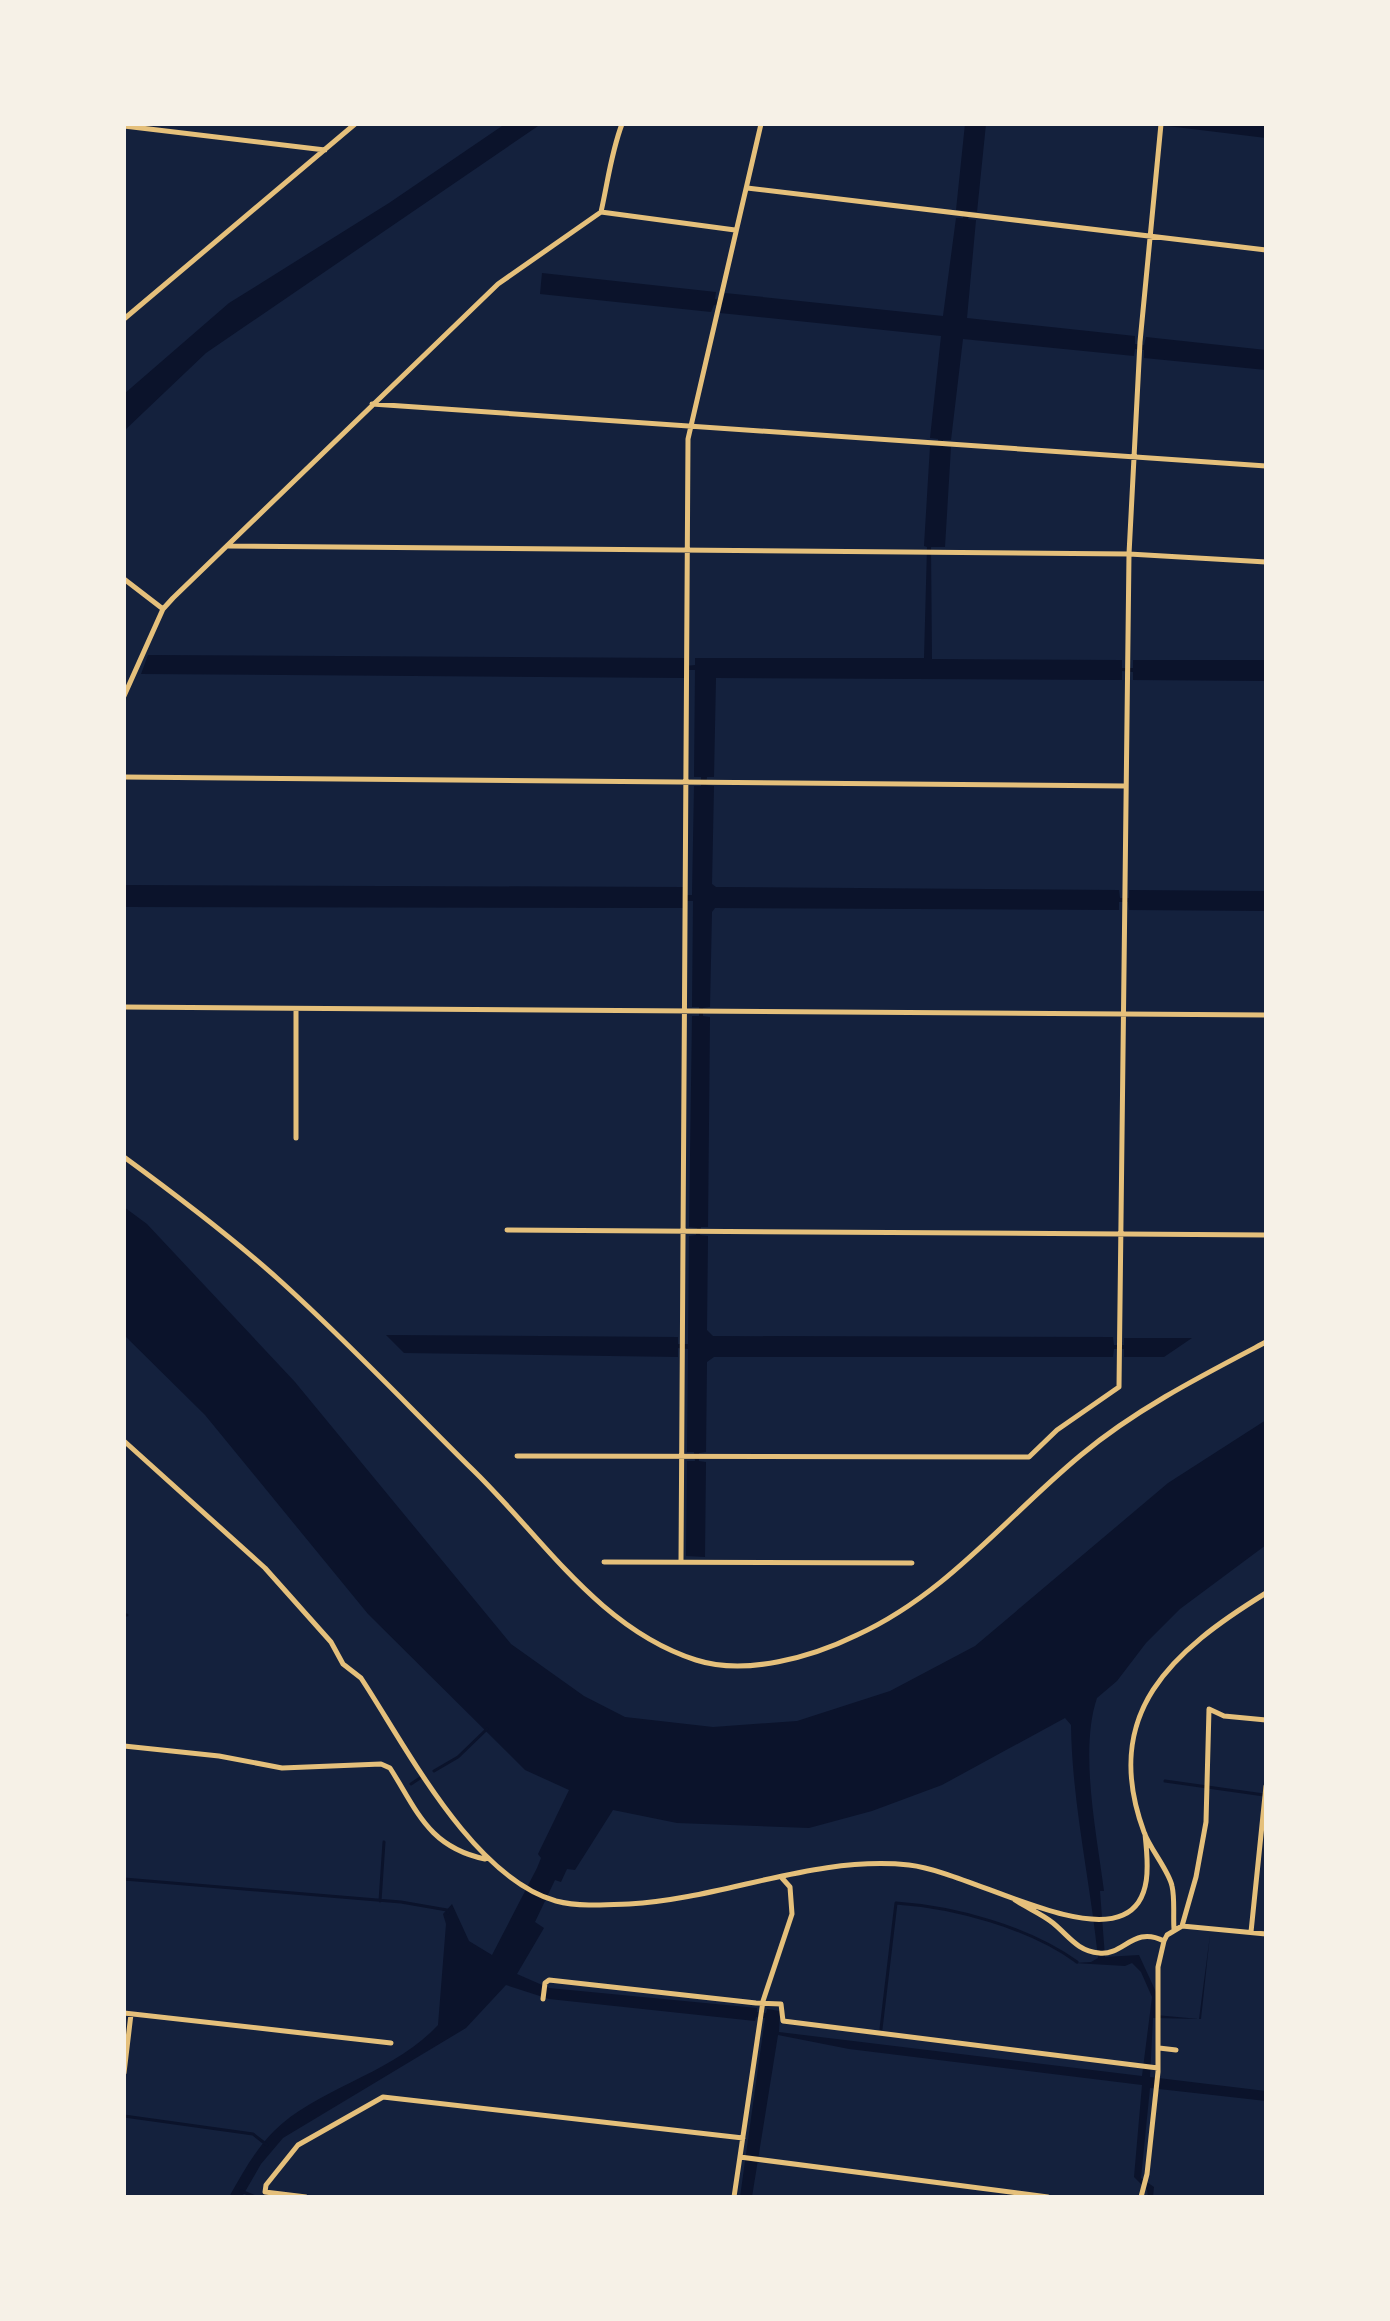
<svg xmlns="http://www.w3.org/2000/svg" width="1390" height="2321" viewBox="0 0 1390 2321" font-family="'Fira Sans Condensed',sans-serif">
	<style>
		.water { fill: #0b132b; fill-rule: evenodd }
		.lines { fill: none; stroke-linecap: round; stroke-linejoin: round }
		.stream { stroke: #0b132b; stroke-width: 3 }
		.minor { stroke: #e5c07b; stroke-width: 5 }
	</style>
	<rect width="100%" height="100%" fill="#14213d"/>
	<path class="water" d="M505 124H541L206 353 124 431V394L229 303 389 203Z
		M965 124H986L977 212 969 211 968 219 976 220 967 318 1135 336V344L1144 345 1146 337 1266 350V370L1144 358V350L1135 349 1134 356 963 339 951 440H943V446L951 447 945 547H931L932 659 1122 660V668H1133V660H1266V681L1133 680V672L1122 671V680L716 678 714 777H707L706 785 714 786 712 884 716 887 1119 890 1120 898H1129V890L1266 891V911L1129 910 1128 902H1119V910L715 908 712 912 710 1007 703 1008V1016L710 1017 708 1227H701L700 1235 708 1236 707 1330 713 1336 1113 1337 1114 1345H1124V1338H1192L1164 1357H1124V1349H1114L1113 1357H714L707 1362 706 1452 699 1453V1461L706 1462 705 1557 686 1556 687 1461H695L694 1452H687L688 1349 678 1348V1357L404 1353 386 1335 678 1337V1344H688L689 1236 696 1235 697 1228 689 1227 692 1016H699V1007H692L693 901H683V908L124 907V885L683 887V895H692L694 786H701V777H694L695 670H684V678L141 674 148 655 684 658 685 666 695 665V658H924L927 547 924 546 930 446 938 445V439L930 438 941 336 720 313 722 306 714 305 711 312 540 294 542 273 716 292 715 299 723 300 725 293 943 316 956 218H963L964 211 956 210Z
		M1168 124H1266V138L1167 126Z
		M124 1207 147 1224 295 1382 511 1644 584 1696 625 1717 713 1727 797 1721 890 1691 975 1646 1168 1483 1266 1420V1545L1180 1609 1146 1643 1117 1681 1097 1698C1079 1751 1097 1835 1104 1891H1100L1105 1957 1139 1955 1156 1992V2015L1199 2019 1210 1935 1201 2019 1153 2018 1150 2077 1266 2091V2101L1150 2088 1141 2178 1154 2187 1153 2197H1148L1147 2190 1134 2177 1142 2085 849 2049 778 2035 752 2197H740L765 2018 756 2017 755 2021 549 1999 506 1985 466 2028 283 2138 261 2164 242 2197H229C242 2174 255 2150 274 2131 317 2088 393 2074 438 2025L446 1924 443 1914 452 1904 469 1941 492 1955 537 1868 541 1858 538 1854 569 1790 525 1770 368 1614 205 1415 124 1335ZM1065 1718 1071 1725C1072 1803 1090 1879 1098 1958L1091 1962 1074 1963 1125 1966 1132 1963 1141 1972 1152 1997 1142 2076 779 2032 780 2011 767 2009 766 2013 757 2012V2008L549 1988 517 1974 544 1928 535 1922 555 1880 561 1882 567 1869 575 1870 613 1810 677 1823 809 1828 872 1811 942 1785Z"/>
	<g class="lines">
		<path class="stream" d="M124 1615H127
			M434 1771 458 1757 487 1729
			M1165 1781 1264 1795
			M411 1784 420 1778
			M124 1879 401 1902 447 1910 448 1913
			M380 1901 384 1842
			M881 2029 896 1903C954 1907 1029 1927 1077 1962
			M124 2116 253 2134 267 2145
			M241 2191 256 2197"/>
		<path class="minor" d="M124 126 325 150
			M747 188 1266 250
			M601 212 735 230
			M124 319 355 124
			M372 404 1266 466
			M228 546 1129 554 1266 562
			M124 579 163 609
			M124 696 163 609 173 598 498 284 601 212C608 181 611 153 622 124
			M124 777 1125 786
			M124 1007 1266 1015
			M296 1138V1010
			M124 1157C176 1195 229 1235 277 1278 345 1339 408 1406 473 1470 543 1538 599 1629 696 1660 746 1676 812 1657 857 1635 947 1594 1007 1516 1081 1455 1136 1409 1203 1375 1266 1342
			M507 1230 1266 1235
			M124 1441 265 1568 331 1642 343 1664 361 1678C407 1748 472 1877 556 1901 579 1907 606 1905 629 1904 723 1899 814 1855 909 1865 964 1871 1075 1937 1123 1915 1153 1902 1148 1861 1145 1834
			M517 1456 1029 1457 1057 1430 1119 1387 1129 554 1140 342 1161 124
			M604 1562 912 1563
			M681 1562 688 439 761 124
			M124 1746 219 1756 282 1768 381 1764 390 1768C417 1810 428 1847 485 1859
			M1015 1900C1027 1908 1042 1914 1053 1923 1069 1936 1077 1951 1099 1953 1124 1956 1133 1925 1164 1941
			M1182 1926 1196 1877 1206 1822 1209 1709 1224 1716 1266 1720
			M1174 1929C1173 1915 1175 1899 1172 1886 1169 1871 1150 1849 1144 1832 1100 1713 1172 1651 1266 1593
			M1251 1932 1266 1786
			M543 1999 545 1983 549 1980 756 2003 781 2004 783 2021 1158 2068
			M124 2013 391 2043
			M1159 2048 1176 2050
			M124 2073 131 2014
			M740 2157 1048 2197
			M306 2197 265 2192 266 2185 298 2145 383 2097 743 2138
			M734 2197 763 2001 792 1914 790 1887 782 1878
			M1141 2197 1147 2174 1158 2072V1967L1164 1941 1167 1935 1182 1926 1266 1934"/>
	</g>
	<rect width="1390" height="2321" fill="none" stroke="#f6f1e7" stroke-width="252"/>
</svg>
